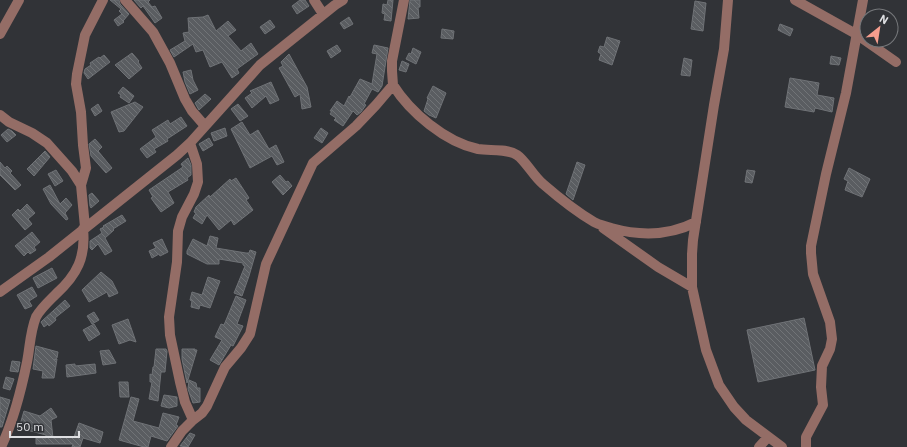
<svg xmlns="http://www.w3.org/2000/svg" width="907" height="447" viewBox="0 0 907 447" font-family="'IBM Plex Sans',sans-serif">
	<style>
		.building { fill: url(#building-back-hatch); stroke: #6f7276 }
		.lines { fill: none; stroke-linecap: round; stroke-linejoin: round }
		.minor { stroke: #946d66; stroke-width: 10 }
	</style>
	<defs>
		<pattern id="building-back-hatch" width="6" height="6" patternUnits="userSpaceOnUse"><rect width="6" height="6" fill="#5a5d61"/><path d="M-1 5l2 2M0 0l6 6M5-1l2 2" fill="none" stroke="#717477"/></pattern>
	</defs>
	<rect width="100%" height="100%" fill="#313337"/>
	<path class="building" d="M110 0H119L120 4 129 14 123 21 124 22 118 26 114 20 122 14 119 11 121 9Z
		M134 0H150L148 2 152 7 155 6 162 18 155 23 143 6 141 8Z
		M300 0H305L309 6 297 14 292 6Z
		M388 0H393L391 21 384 20 385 14 382 13 383 4 387 5Z
		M410 0H420V7H418L419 18 408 19Z
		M695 1 706 3 703 31 691 29Z
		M208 15 216 31 228 21 236 30 228 36 241 51 251 43 258 54 237 69 239 73 232 78 222 62 210 67 203 50 196 52 193 44 174 57 170 50 185 41 183 33 189 32 188 18 203 17Z
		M349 17 353 24 344 29 340 23Z
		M270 20 275 27 265 34 260 27Z
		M780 24 793 29 790 36 778 30Z
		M442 29 454 31 453 39 441 38Z
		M607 37 620 41 612 65 599 60 601 54 598 52 600 46 604 47Z
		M337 45 341 51 331 58 327 51Z
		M374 45 388 48 382 86 378 92 372 89 364 104 366 105 361 112 357 115 353 111 343 126 334 120 336 118 330 114 332 111H330L337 101 344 106 349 96 350 97 360 79 372 84 377 54 372 53Z
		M413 48 421 52 416 64 406 59 409 53 411 54Z
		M132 53 139 61 138 62 142 68 129 79 115 65Z
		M289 54 307 87 311 107 302 109 300 94 295 97 279 68 283 66 281 62Z
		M104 55 110 62 88 79 84 73 85 69 91 65 90 63 99 57 100 58Z
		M831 56 841 58 839 65 830 64Z
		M684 58 692 60 690 76 681 75Z
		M402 61 409 64 406 72 399 70Z
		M191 70 193 80 198 90 190 94 185 82 183 72Z
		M790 78 819 83 817 95 834 98 832 112 815 108 814 112 785 107Z
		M271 82 279 100 270 104 266 96 252 108 245 98 252 93 250 91Z
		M433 86 446 93 436 118 429 115 424 111 428 99 427 98Z
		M123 87 134 96 129 103 120 97 121 95 118 93Z
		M205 94 211 99 199 110 195 103Z
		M135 102 143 107 124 131 119 132 111 112Z
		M98 104 102 111 95 116 91 109Z
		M238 104 248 116 240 121 231 109Z
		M181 117 187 126 167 139 168 141 154 149 156 152 147 158 140 149 156 137 152 130 168 120 170 124Z
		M242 122 250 135 258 130 269 149 276 145 284 162 277 165 272 156 250 168 231 129Z
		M225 128 227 136 214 141 211 133Z
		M321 128 328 133 322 143 314 138Z
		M8 129 12 131 16 135 7 142 1 135Z
		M209 138 213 145 203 151 199 144Z
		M95 139 102 147 98 151 112 168 106 173 91 156 89 144Z
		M45 151 50 157 34 176 27 169Z
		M188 158 191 165V175L187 178 188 180 168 192 174 203 161 212 151 198 153 197 149 190 183 167 181 164Z
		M0 162 5 168 7 166 12 171 10 173 21 185 15 190 0 175Z
		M577 162 585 165 573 200 566 194Z
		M849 168 870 179 862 197 845 190 848 181 844 179Z
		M56 170 63 181 55 186 48 174Z
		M747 170 755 171 752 183 745 182Z
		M280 175 286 182 288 181 292 186 283 195 272 182Z
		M236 178 249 198 246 200 253 210 234 225 231 220 219 230 207 215 202 224 193 218 196 213 194 212 196 207 209 195 210 197 230 179 231 181Z
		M50 185 60 204 66 198 72 205 65 213 68 219 66 220 51 204 43 189Z
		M92 193 99 201 91 208 90 206 89 195Z
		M27 204 35 213 28 219 32 224 25 230 12 215 18 209 20 211Z
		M122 215 126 221 113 229 114 230 105 238 112 251 105 255 98 244 92 250 90 248V241L102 233 100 229 104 227 103 226Z
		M32 232 40 242 34 247 36 250 30 254 28 252 24 256 15 246Z
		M210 236 218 238 216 248 246 253H249L250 250 256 252 249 276 242 296 234 293 245 266 243 265V263L219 259V264H207L187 254V251L193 239 207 246Z
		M162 239 168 252 160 256 159 254 152 258 149 251 156 248 153 243Z
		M52 268 57 278 38 288 33 278Z
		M101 272 112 281 118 293 109 297 107 292 89 302 82 290Z
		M208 277 220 281 210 308 200 305 199 309 191 307 192 301 190 300 192 292 202 295Z
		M32 287 37 296 29 301 32 306 25 309 17 295Z
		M236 296 246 300 237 324 243 326 233 346 231 345 219 365 210 360 222 340 215 337 221 324 224 325Z
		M65 300 70 306 55 318 56 320 49 326 48 324 44 327 41 322 42 321Z
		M94 312 99 320 92 324 87 316Z
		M804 318 815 370 758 382 747 330Z
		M128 319 136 342 130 340 119 344 112 325Z
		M94 324 100 334 89 341 83 330Z
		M36 346 58 352 57 358 54 360 57 359 54 378H42L43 371 33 369Z
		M156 349H166L167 351 165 372H161L158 401 149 399 152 382H150V374L152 375 153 367H154Z
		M182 349H195V350H197L187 383 182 359Z
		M109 350 116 363 103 365 100 351Z
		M12 361 20 362 18 372 10 371Z
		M75 364V366L95 364 96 373 67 377 66 365Z
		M6 377 14 379 10 390 3 388Z
		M189 380 196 383 197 388H200V402L193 403 188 389Z
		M119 382H128L129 397H120Z
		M164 395 177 397V406L169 408 161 406Z
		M0 397 10 400 2 427H0Z
		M131 397 139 399 133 421 159 428 163 413 179 417 176 425 178 426 167 441 151 436 148 447H144L119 440Z
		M51 408 57 417 51 420 53 438 74 437 79 423 103 432 100 443 83 438 80 447H72L73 444H36V438H46V435L19 428 24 411 40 416Z
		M190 433 195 435 188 447 180 446Z"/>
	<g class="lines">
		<path class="minor" d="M125 0 153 32 170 63 185 99 192 111 205 126
			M314 0 323 14
			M728 0 724 49 714 105 693 240 692 254V287L706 350 719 385 734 407 746 420 782 447
			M795 0 856 34 896 62
			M0 34 19 0
			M393 85C410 112 445 142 478 149 490 151 506 148 517 155 525 160 534 177 543 184 558 197 577 212 594 222 599 225 606 226 611 228 640 236 669 236 696 222
			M0 115 9 122 32 133 47 143 72 171 81 185 85 227
			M81 185 86 168 83 145 81 112 76 84 77 74 85 35 103 0
			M603 228 658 267 692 287
			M0 292 49 257 177 155 190 143 260 65 335 5 343 0
			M193 420 202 413 207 406 225 367 241 348 250 334 266 264 313 163 356 126 376 105 393 85 392 71V61L404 0
			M1 447C14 420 21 391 27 362 30 347 30 332 36 317 41 308 49 301 56 294 77 275 86 257 83 229
			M171 447 182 431 193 420 185 402 180 382 170 335 169 317 177 262 178 231 182 217 194 194 198 182 197 164 190 143
			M759 447 768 437
			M806 447V437L823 405 821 387 822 366 830 349 832 339 830 322 813 274 811 253V246L826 174 846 93 863 0"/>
	</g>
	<g transform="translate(879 28) rotate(30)"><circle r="19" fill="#313337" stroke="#76787b"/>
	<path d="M0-3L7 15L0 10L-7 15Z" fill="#f59d8e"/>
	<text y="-6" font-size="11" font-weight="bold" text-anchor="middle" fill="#dedfe2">N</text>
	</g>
	<path d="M10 431v6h69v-6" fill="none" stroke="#dedfe2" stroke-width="2"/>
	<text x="16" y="431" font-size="12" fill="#dedfe2" stroke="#313337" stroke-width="3" paint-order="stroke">50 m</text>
</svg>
